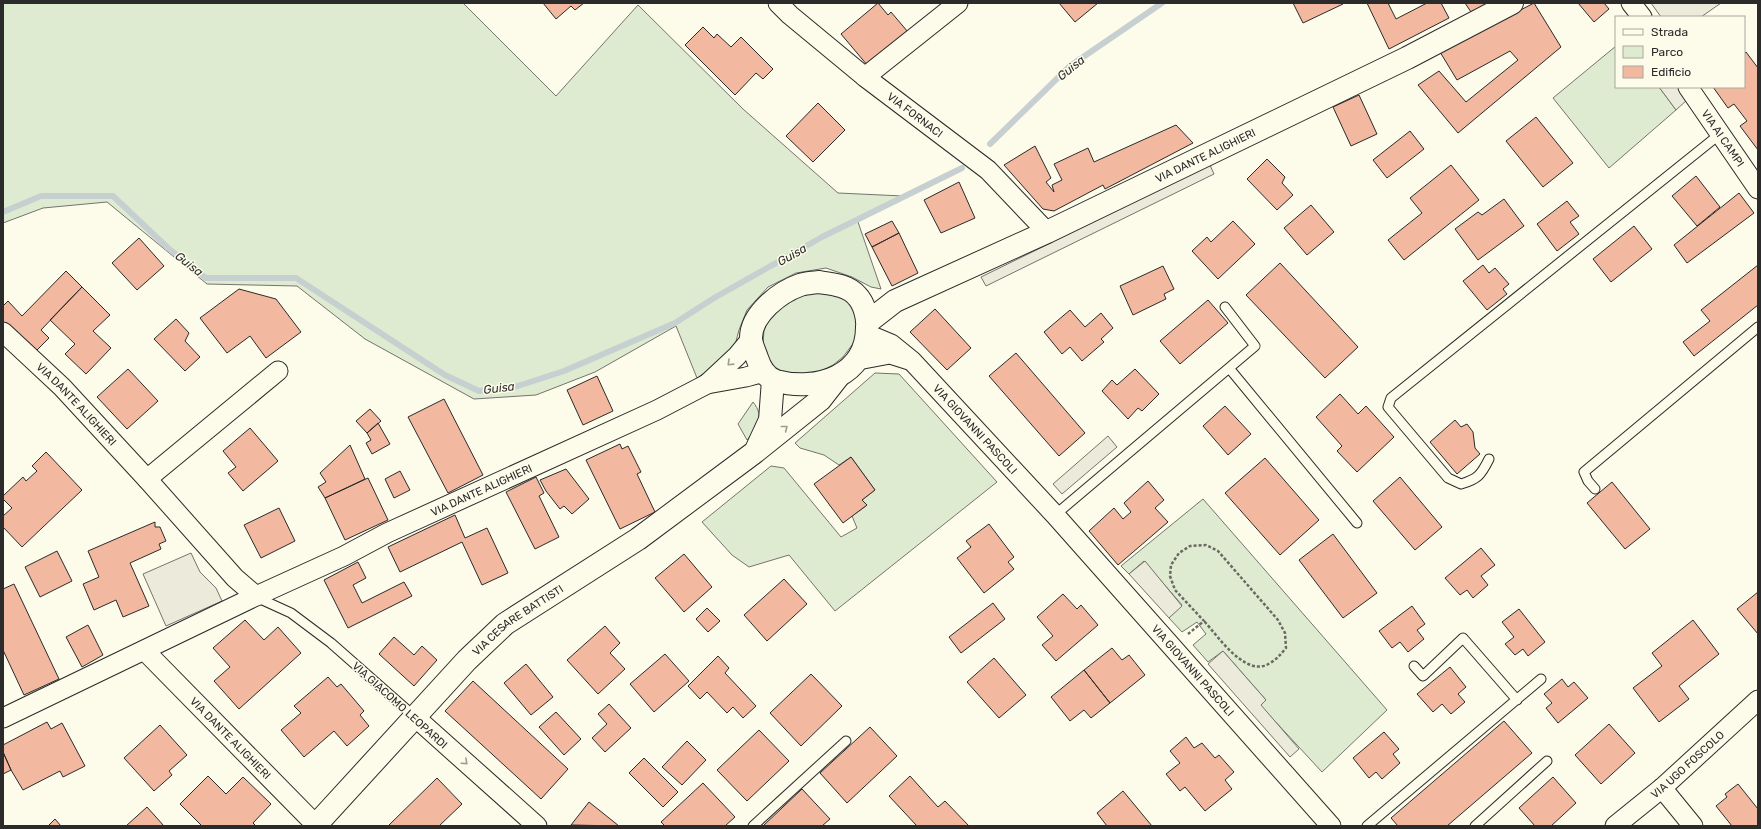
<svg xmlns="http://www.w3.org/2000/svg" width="1761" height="829" viewBox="0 0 1761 829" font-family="Rubik,sans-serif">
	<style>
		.green { fill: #deebd1; stroke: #74746e }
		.parking { fill: #eceadb; stroke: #74746e }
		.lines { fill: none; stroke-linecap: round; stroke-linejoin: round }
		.stream { stroke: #c7d0d0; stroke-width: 6 }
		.building { fill: #f2b8a0; stroke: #2b2b2b }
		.service-casing { stroke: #2b2b2b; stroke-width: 11 }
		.minor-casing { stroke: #2b2b2b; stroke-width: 21 }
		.tertiary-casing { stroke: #2b2b2b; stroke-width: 24 }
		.path { stroke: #6a6964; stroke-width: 2.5; stroke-dasharray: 3 2; stroke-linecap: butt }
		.service { stroke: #fdfbea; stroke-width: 9 }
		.minor { stroke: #fdfbea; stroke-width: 19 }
		.tertiary { stroke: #fdfbea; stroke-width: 22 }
		.oneway { stroke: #9e9d94 }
		.labels { text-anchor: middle; stroke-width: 3; stroke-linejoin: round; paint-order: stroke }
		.street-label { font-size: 11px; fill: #2b2b2b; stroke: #fdfbea }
		.water-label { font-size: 12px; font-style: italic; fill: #2b2b2b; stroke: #fdfbea }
	</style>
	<rect width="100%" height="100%" fill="#fdfbea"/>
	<path class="green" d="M3 3H463L556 96 638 5 743 109 838 193 903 196 858 222 881 289 871 287 852 277 826 268 796 273 768 287 747 310 739 330 735 345 720 362 697 378 676 326 595 372 536 395 474 399 365 339 297 286 207 284 107 202 43 208 3 223Z
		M1616 46V87H1659L1676 110 1609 168 1553 98Z
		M828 290 849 302 857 316 855 341 843 357 833 365 821 371 806 374 783 372 775 367 769 359 763 344 764 330 767 323 776 312 799 295Z
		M875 373 899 374 997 482 835 611 789 555 749 567 732 555 702 522 771 466 784 468 841 537 857 528 852 516 866 506 862 500 875 490 851 457 839 465 824 455 800 448 795 443Z
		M753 402C765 417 758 427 747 440L738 424Z
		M1203 499 1387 710 1322 772 1260 705 1266 700 1223 651 1208 662 1193 645 1206 634 1197 622 1182 632 1169 618 1182 605 1144 561 1129 574 1121 566Z"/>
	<path class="parking" d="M1651 3H1721L1701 17H1661Z
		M1659 87H1678L1687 100 1676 110Z
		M1210 165 1214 174 986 286 981 277Z
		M1108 436 1117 447 1062 494 1053 484Z
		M191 553 200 572 216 588 222 601 166 626 143 574Z
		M1145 561 1182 606 1169 618 1129 574Z
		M1223 651 1266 700 1261 705 1299 749 1290 757 1208 664Z"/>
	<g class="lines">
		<path class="stream" d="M990 144 1070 66 1162 3
			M3 212 41 196H113L168 248 206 278H296L445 375 479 391 518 386 564 371 675 323 714 298 822 237 962 168"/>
	</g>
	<path class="building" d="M543 3H584L575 10 571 6 556 19Z
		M878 3 888 15 891 12 908 32 868 66 841 34Z
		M1059 3H1098L1075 22Z
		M1293 3H1343V4L1303 23Z
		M1367 3H1388L1396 19 1427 3H1441L1449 18 1389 49Z
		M1465 3H1490L1471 12Z
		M1534 3 1561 47 1458 133 1418 85 1439 71 1466 102 1518 60 1510 51 1457 80 1440 52Z
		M1578 3H1604L1609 9 1594 22Z
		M703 27 714 38 717 34 731 47 741 37 773 69 763 79 756 73 735 95 685 45Z
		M1746 52 1758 68V150L1740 126 1747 121 1734 104 1728 108 1713 87H1744V54Z
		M1359 95 1377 134 1351 146 1333 107Z
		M818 103 845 130 813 162 786 136Z
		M1536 117 1573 163 1543 187 1506 141Z
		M1176 125 1193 143 1105 189 1103 185 1054 211 1043 209 1004 165 1035 146 1051 178 1046 182 1054 192 1052 185 1062 180 1054 164 1088 148 1094 162Z
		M1410 131 1424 149 1387 178 1373 160Z
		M1267 159 1285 177 1282 183 1293 195 1277 210 1247 179Z
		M1451 165 1479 200 1404 260 1388 240 1422 213 1410 198Z
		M1696 176 1720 207 1697 226 1672 196Z
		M959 182 975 218 941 233 924 200Z
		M1739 193 1754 213 1687 263 1674 245Z
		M1504 199 1524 226 1478 260 1455 229 1478 212 1482 215Z
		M1567 201 1579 216 1570 222 1579 234 1557 251 1537 224Z
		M1311 205 1334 232 1307 255 1284 228Z
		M892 221 899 233 872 247 865 234Z
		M1233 221 1255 244 1218 279 1192 251 1207 237 1211 242Z
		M1634 226 1652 249 1611 282 1593 259Z
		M899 233 918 273 892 286 872 247Z
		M139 238 164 266 137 290 112 263Z
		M1280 263 1358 347 1325 378 1246 295Z
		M1483 265 1489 273 1495 268 1509 284 1503 289 1507 294 1487 310 1463 281Z
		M1758 265V305L1694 356 1683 342 1710 321 1701 310Z
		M1163 266 1174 289 1164 294 1166 299 1133 315 1120 286Z
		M66 271 82 287 41 330 49 338 33 354 3 325V306L8 301 22 316Z
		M82 287 110 315 93 331 111 348 86 374 65 354 75 344 50 320Z
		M239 289 276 299 301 332 266 358 250 336 227 353 200 318Z
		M1208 300 1228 323 1180 364 1160 341Z
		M935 309 971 348 947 370 910 332Z
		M1070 310 1085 327 1101 313 1113 328 1101 339 1104 342 1082 361 1070 347 1062 354 1044 332Z
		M176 319 189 333 185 341 200 357 185 371 154 339Z
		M1016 353 1085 433 1059 456 989 376Z
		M128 369 158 401 127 429 97 397Z
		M1135 369 1159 394 1142 411 1138 408 1128 419 1102 391 1112 380 1117 385Z
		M597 376 613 411 583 425 567 390Z
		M1340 394 1358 414 1366 406 1394 437 1357 472 1337 451 1342 446 1316 417Z
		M444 399 483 475 448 493 408 417Z
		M1225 406 1251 434 1228 455 1203 426Z
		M370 409 381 421 367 433 356 421Z
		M1455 420 1461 427 1467 424 1473 432 1475 448 1480 454 1457 474 1430 442Z
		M378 423 390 444 372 454 366 443 371 440 367 433Z
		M250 428 278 461 243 491 228 473 236 467 223 451Z
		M620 444 622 449 628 446 641 472 637 474 655 512 620 529 586 460Z
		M350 445 365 479 325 498 318 487 326 482 320 473Z
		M46 452 82 490 22 547 3 527V516L12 508 3 499V496L23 477 26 481 37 471 32 466Z
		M851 457 875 490 862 500 867 505 843 523 814 484Z
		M1265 458 1319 520 1280 555 1225 493Z
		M566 469 589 499 572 514 564 506 560 509 546 491 540 480Z
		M400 471 410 490 394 498 385 479Z
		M536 477 544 493 539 496 559 537 535 549 506 492Z
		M1400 477 1442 527 1415 550 1373 501Z
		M368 478 388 520 345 540 325 498Z
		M1148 481 1164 500 1155 508 1168 522 1118 565 1089 531 1114 508 1123 519 1131 512 1124 503Z
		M1612 482 1650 529 1625 549 1587 503Z
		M279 508 295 541 261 558 244 525Z
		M455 515 465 538 487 528 508 573 482 585 462 542 400 572 388 547Z
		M155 522V527H160L166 541 159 544 161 549 130 563 149 606 123 617 116 600 94 610 83 584 99 577 88 551Z
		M989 524 1014 557 1008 562 1014 569 984 593 957 558 971 547 966 541Z
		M1333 534 1377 593 1343 618 1299 560Z
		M1481 548 1495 565 1481 576 1488 585 1473 598 1467 590 1460 595 1445 578Z
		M57 551 72 581 40 597 25 567Z
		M684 554 712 587 684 612 655 578Z
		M358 562 366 578 353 585 362 603 404 582 412 596 348 628 324 580Z
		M784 579 807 604 767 641 744 615Z
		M14 584 59 679 24 695 3 650V589Z
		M1758 592V634L1737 609Z
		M1063 594 1077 609 1081 605 1098 625 1056 661 1042 645 1053 636 1037 617Z
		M993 603 1005 619 961 653 949 637Z
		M1412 606 1425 624 1417 630 1424 639 1408 652 1400 642 1392 648 1379 631Z
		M707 608 720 621 708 632 696 619Z
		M1519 609 1545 642 1528 656 1523 649 1515 655 1505 644 1514 637 1502 622Z
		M245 620 264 640 278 627 301 653 239 709 214 681 230 667 213 648Z
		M1693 620 1719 654 1679 686 1689 699 1659 722 1633 688 1662 666 1652 653Z
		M88 625 103 655 82 667 66 637Z
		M605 626 620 643 610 653 625 669 598 694 567 660Z
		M394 637 414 655 422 646 437 660 414 686 379 654Z
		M1112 648 1122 660 1129 655 1145 675 1110 703 1084 670Z
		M665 654 689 681 654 712 630 684Z
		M718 656 729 668 725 673 756 706 743 718 733 707 727 713 707 692 700 699 688 686Z
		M994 658 1026 695 999 718 967 682Z
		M526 664 553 697 531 715 504 683Z
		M1450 667 1466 687 1458 694 1465 702 1451 714 1442 704 1433 712 1417 694Z
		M1084 670 1110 703 1091 718 1084 710 1070 721 1051 697Z
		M811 674 842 706 801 746 770 713Z
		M328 677 337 687 341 684 364 711 360 715 369 726 347 746 334 731 304 757 281 730 301 713 294 706Z
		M1562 679 1568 687 1574 682 1588 698 1558 723 1546 708 1552 703 1544 694Z
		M473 681 568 769 541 799 445 711Z
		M609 704 631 728 605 752 592 738 607 724 598 714Z
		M556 712 581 739 564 755 539 727Z
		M1504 721 1532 753 1447 826H1398L1391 818Z
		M47 722 51 729 62 723 85 766 63 777 60 771 23 790 11 770 3 752V745Z
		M1609 724 1635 753 1601 784 1575 755Z
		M160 725 187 755 169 771 172 775 154 791 124 758Z
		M870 727 897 756 847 803 820 773Z
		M759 730 789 761 747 801 717 770Z
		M1384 732 1399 749 1393 754 1400 763 1382 779 1376 772 1369 778 1353 758Z
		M1186 737 1194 748 1202 743 1215 758 1219 755 1234 772 1225 780 1232 789 1205 811 1185 787 1180 791 1166 774 1180 763 1170 751Z
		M687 741 706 760 682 785 662 767Z
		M3 752 11 770 3 774Z
		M644 758 678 792 663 807 629 773Z
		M208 776 226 794 243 777 271 804 253 823 256 826H202L180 804Z
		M910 776 938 807 945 801 969 826H917L889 796Z
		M1553 777 1576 803 1551 826H1535L1519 808Z
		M437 778 462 804 439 826H388Z
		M703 783 735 817 725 826H665L661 822Z
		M1738 784 1758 809V826H1732L1716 806 1727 797 1725 794Z
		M802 789 830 819 822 826H763Z
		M1123 791 1152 826H1107L1097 813Z
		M589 802 619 826 571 825Z
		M147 807 164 826H126Z
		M55 819 61 826H48Z"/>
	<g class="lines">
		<g class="service-casing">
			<path id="service" d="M1229 368 1357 523
				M1489 459C1481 475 1478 479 1461 484L1448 478 1388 407 1391 398 1720 134
				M1595 489 1588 481 1584 472 1758 327
				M1055 515 1255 346 1225 307
				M256 597 291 613 331 643 415 717
				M1414 666 1423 676 1463 638 1517 700
				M753 826 846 741
				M1367 826 1541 679
				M1475 826 1547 761"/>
		</g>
		<g class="minor-casing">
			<g id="minor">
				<path id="s1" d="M778 3 790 15 865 77 988 170 1047 232"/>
				<path d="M1631 3 1642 17"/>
				<path d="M865 77 958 3"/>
				<path id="s2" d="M1688 87 1758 189"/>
				<path id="s3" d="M3 332 62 387 147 479 235 578 256 596"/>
				<path id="s4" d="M867 334 891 344 912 361 1055 515 1331 826"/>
				<path d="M858 360 890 354 909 360"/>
				<path d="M707 384 737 356 751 339"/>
				<path d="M147 479 278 371"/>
				<path id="s5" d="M145 651 316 825"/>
				<path d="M415 717 537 826"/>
				<path id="s6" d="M3 718 256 596 344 556 387 533 657 410 707 384 746 377 764 372"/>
				<path d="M1662 788 1693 826"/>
				<path id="s7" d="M1615 826 1662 788 1758 700"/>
			</g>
		</g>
		<g class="tertiary-casing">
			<g id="tertiary">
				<path d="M818 282C832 284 848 285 857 296 864 303 868 318 867 327 867 376 817 392 776 381 766 378 760 367 757 358 755 352 751 344 751 338 751 314 780 292 800 285 806 283 812 283 818 282Z"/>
				<path id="s8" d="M868 322 895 301 1047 232 1407 58 1512 3"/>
				<path d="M757 448 770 420 773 380"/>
				<path id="s9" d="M315 826 467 660 505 624 638 539 755 452 820 400 838 377"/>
			</g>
		</g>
		<path class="path" d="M1188 634 1204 621 1175 590 1170 576 1171 565 1179 553 1190 546 1206 545 1218 551 1278 620 1285 633 1286 648C1281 654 1277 659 1270 663 1246 679 1218 636 1204 621"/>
		<use href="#service" class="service"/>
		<use href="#minor" class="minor"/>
		<use href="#tertiary" class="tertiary"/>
	</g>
	<defs><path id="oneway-chevron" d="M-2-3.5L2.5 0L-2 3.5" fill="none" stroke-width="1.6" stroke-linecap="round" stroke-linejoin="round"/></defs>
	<g class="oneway">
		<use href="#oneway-chevron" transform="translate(730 363) rotate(136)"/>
		<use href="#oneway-chevron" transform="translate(785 428) rotate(-38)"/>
		<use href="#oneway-chevron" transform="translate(465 762) rotate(42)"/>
	</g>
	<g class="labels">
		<g class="street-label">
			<text dy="4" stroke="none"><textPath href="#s1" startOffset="177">VIA FORNACI</textPath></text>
			<text dy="4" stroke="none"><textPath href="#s2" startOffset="62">VIA AI CAMPI</textPath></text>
			<text dy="4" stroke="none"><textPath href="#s8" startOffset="377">VIA DANTE ALIGHIERI</textPath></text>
			<text dy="4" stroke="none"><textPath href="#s3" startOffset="103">VIA DANTE ALIGHIERI</textPath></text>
			<text dy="4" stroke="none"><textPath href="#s4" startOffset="146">VIA GIOVANNI PASCOLI</textPath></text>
			<text dy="4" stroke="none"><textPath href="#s6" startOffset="530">VIA DANTE ALIGHIERI</textPath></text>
			<text dy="4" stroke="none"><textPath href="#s9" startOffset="290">VIA CESARE BATTISTI</textPath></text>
			<text dy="4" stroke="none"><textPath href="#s4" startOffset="471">VIA GIOVANNI PASCOLI</textPath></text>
			<text transform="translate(400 705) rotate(42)" y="4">VIA GIACOMO LEOPARDI</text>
			<text dy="4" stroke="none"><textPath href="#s5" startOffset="122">VIA DANTE ALIGHIERI</textPath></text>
			<text dy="4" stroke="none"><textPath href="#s7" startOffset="95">VIA UGO FOSCOLO</textPath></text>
		</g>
		<g class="water-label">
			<text transform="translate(1071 68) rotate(-39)" y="4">Guisa</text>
			<text transform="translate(792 255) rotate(-30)" y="4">Guisa</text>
			<text transform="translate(189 264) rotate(38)" y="4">Guisa</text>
			<text transform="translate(499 388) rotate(-7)" y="4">Guisa</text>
		</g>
	</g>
	<rect width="1761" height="829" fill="none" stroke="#2b2b2b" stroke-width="8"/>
	<rect x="1615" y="16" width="130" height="72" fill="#fdfbea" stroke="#a9a89e"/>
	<rect x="1623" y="29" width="20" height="6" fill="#fdfbea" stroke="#a9a89e"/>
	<text x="1651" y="36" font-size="12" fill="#2b2b2b">Strada</text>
	<rect x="1623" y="46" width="20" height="12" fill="#deebd1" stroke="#a9a89e"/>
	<text x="1651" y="56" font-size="12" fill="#2b2b2b">Parco</text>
	<rect x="1623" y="66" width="20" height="12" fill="#f2b8a0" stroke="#a9a89e"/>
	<text x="1651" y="76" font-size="12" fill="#2b2b2b">Edificio</text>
</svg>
